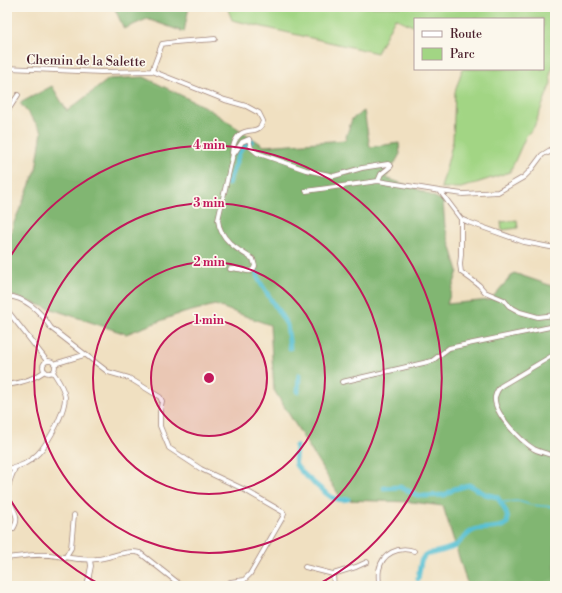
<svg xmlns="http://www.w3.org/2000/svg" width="562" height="593" viewBox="0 0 562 593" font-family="'Libre Bodoni',serif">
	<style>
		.green { fill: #a2d584; stroke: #767a58 }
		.forest { fill: #81b672; stroke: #666a4e }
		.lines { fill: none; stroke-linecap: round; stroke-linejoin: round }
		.stream { stroke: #57c0d3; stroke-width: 1.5 }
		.canal { stroke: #57c0d3; stroke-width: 5 }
		.minor-casing { stroke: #9d8076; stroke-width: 5.5 }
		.minor { stroke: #fff; stroke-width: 4 }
		.ring { fill: none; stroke: #c2185b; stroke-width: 2 }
		.labels { text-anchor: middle; stroke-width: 3.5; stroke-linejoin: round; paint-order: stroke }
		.street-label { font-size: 13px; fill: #4a1f2b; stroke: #fbf7ec }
		.centre { fill: #c2185b; stroke: #fbf7ec; stroke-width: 2 }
		.ring-label { font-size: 12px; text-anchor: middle; font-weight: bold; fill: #c2185b; stroke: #fbf7ec; stroke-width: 3.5; stroke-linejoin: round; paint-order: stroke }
	</style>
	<rect width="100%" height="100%" fill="#fbf7ec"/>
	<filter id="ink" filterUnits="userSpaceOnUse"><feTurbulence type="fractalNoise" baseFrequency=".025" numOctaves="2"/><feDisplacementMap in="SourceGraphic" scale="8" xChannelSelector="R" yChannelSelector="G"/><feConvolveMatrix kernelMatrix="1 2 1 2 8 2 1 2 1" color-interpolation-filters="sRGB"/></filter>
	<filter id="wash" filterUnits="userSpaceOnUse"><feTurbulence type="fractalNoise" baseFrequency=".012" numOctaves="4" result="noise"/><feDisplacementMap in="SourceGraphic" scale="16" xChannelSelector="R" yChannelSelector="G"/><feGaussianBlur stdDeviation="0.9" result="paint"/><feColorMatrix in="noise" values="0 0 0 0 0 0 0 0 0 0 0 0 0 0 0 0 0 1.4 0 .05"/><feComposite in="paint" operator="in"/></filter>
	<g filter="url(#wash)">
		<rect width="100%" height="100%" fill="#f0e0c1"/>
		<path class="green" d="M227 7H555V61L550 74 551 83 534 127 526 136 510 172 461 188H441L453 141 455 92 462 70 463 69H543V19H415V27L395 18 377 53 232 20Z
			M517 220 518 228 502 230 501 222Z"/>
		<path class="forest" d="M114 7H189L184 32 147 19 124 29Z
			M144 77 207 108 264 146 345 140 352 119 364 111 370 147 399 143 400 154 386 178 415 188 443 201 445 227 458 271 447 304 490 300 514 273 555 287V586H468L443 506 412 502 342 500 274 390 270 325 215 305 176 315 126 334 7 294V247L13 225 36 170 42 131 20 103 52 86 67 111 109 79Z"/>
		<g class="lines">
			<path class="stream" d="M501 502 518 501 531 505 555 507"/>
			<path class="canal" d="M228 184 240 151 243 147 252 141
				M256 272 260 282 287 325 290 348
				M298 392 299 375
				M296 446C296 452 294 459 296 465 299 471 326 494 333 498 338 500 343 500 348 499
				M384 488 400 487 417 495 424 496 445 495 454 489 469 485 485 494 497 497C501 502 510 516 507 523 503 529 484 528 477 529 467 531 463 541 455 546 446 551 434 552 425 555L421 561 418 579"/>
		</g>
	</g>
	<g filter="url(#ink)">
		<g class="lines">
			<g class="minor-casing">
				<path id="minor" d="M7 68 101 72 152 71 225 100 246 106 259 113 263 121C262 123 262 125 260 127 257 131 252 130 248 131 237 133 233 143 232 153L234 154 242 142 249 139 251 148 257 153 306 170 334 176 362 168 388 164 391 166 381 174 378 181 440 191 461 219 468 222 524 242 555 248
					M152 71 162 44C180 40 198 41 215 39
					M7 112 18 95
					M548 153 555 150
					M306 191 378 181
					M440 191 463 194 498 192 524 177 530 171 542 155 555 147
					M461 219V255L460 264 461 272 479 285 485 292 504 300 509 306 520 312 538 317 555 315
					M230 269C233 269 235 268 237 269 245 269 251 276 255 266L253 259C238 250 220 240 218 220L233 154
					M7 296C27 298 41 312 51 328L108 372 129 378 160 397 162 401 160 412V426L169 448 201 469 243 489 283 512 284 514 283 517 250 574 244 580 230 582 228 586
					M7 310 47 361
					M555 354 501 386C498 389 496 393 495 397 493 413 521 441 534 449 540 452 548 454 555 456
					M43 367a6 6 0 1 1 12 0a6 6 0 1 1-12 0Z
					M54 364 84 355
					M342 382 432 361 449 348 555 326
					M7 385C21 383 33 380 45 371
					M7 469C34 466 46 446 57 424 61 415 65 407 65 397 64 388 58 380 53 372
					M13 529C23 514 8 508 8 493 7 484 12 476 15 468
					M7 558C23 556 41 553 57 556 70 558 83 561 97 559 111 558 126 549 140 553L182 586
					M65 558 71 548 74 515
					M305 567 333 574
					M87 586 91 566 90 560
					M334 586 333 574 356 567 367 562
					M379 586C379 581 378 575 379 570 382 553 399 546 414 551"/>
			</g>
			<use href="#minor" class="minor"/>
		</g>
	</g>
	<circle cx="209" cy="378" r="58" fill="#c2185b" fill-opacity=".12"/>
	<g class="ring">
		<circle cx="209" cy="378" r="58"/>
		<circle cx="209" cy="378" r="116"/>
		<circle cx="209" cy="378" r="175"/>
		<path d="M103 586A233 233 0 0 1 7 494M7 262A233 233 0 1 1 315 586"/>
	</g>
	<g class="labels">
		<g class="street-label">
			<text transform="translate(86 60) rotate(1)" y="5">Chemin de la Salette</text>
		</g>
	</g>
	<circle cx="209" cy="378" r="6" class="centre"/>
	<g class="ring-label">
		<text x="209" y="149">4 min</text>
		<text x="209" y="207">3 min</text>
		<text x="209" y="266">2 min</text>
		<text x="209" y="324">1 min</text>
	</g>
	<rect width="562" height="593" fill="none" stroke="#fbf7ec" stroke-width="24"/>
	<rect x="414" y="18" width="130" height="52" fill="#fbf7ec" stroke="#b4a19f"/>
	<rect x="422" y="31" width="20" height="6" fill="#ffffff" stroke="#b4a19f"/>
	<text x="450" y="38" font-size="12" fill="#4a1f2b">Route</text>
	<rect x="422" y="48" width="20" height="12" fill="#a2d584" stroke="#b4a19f"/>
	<text x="450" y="58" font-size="12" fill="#4a1f2b">Parc</text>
</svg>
